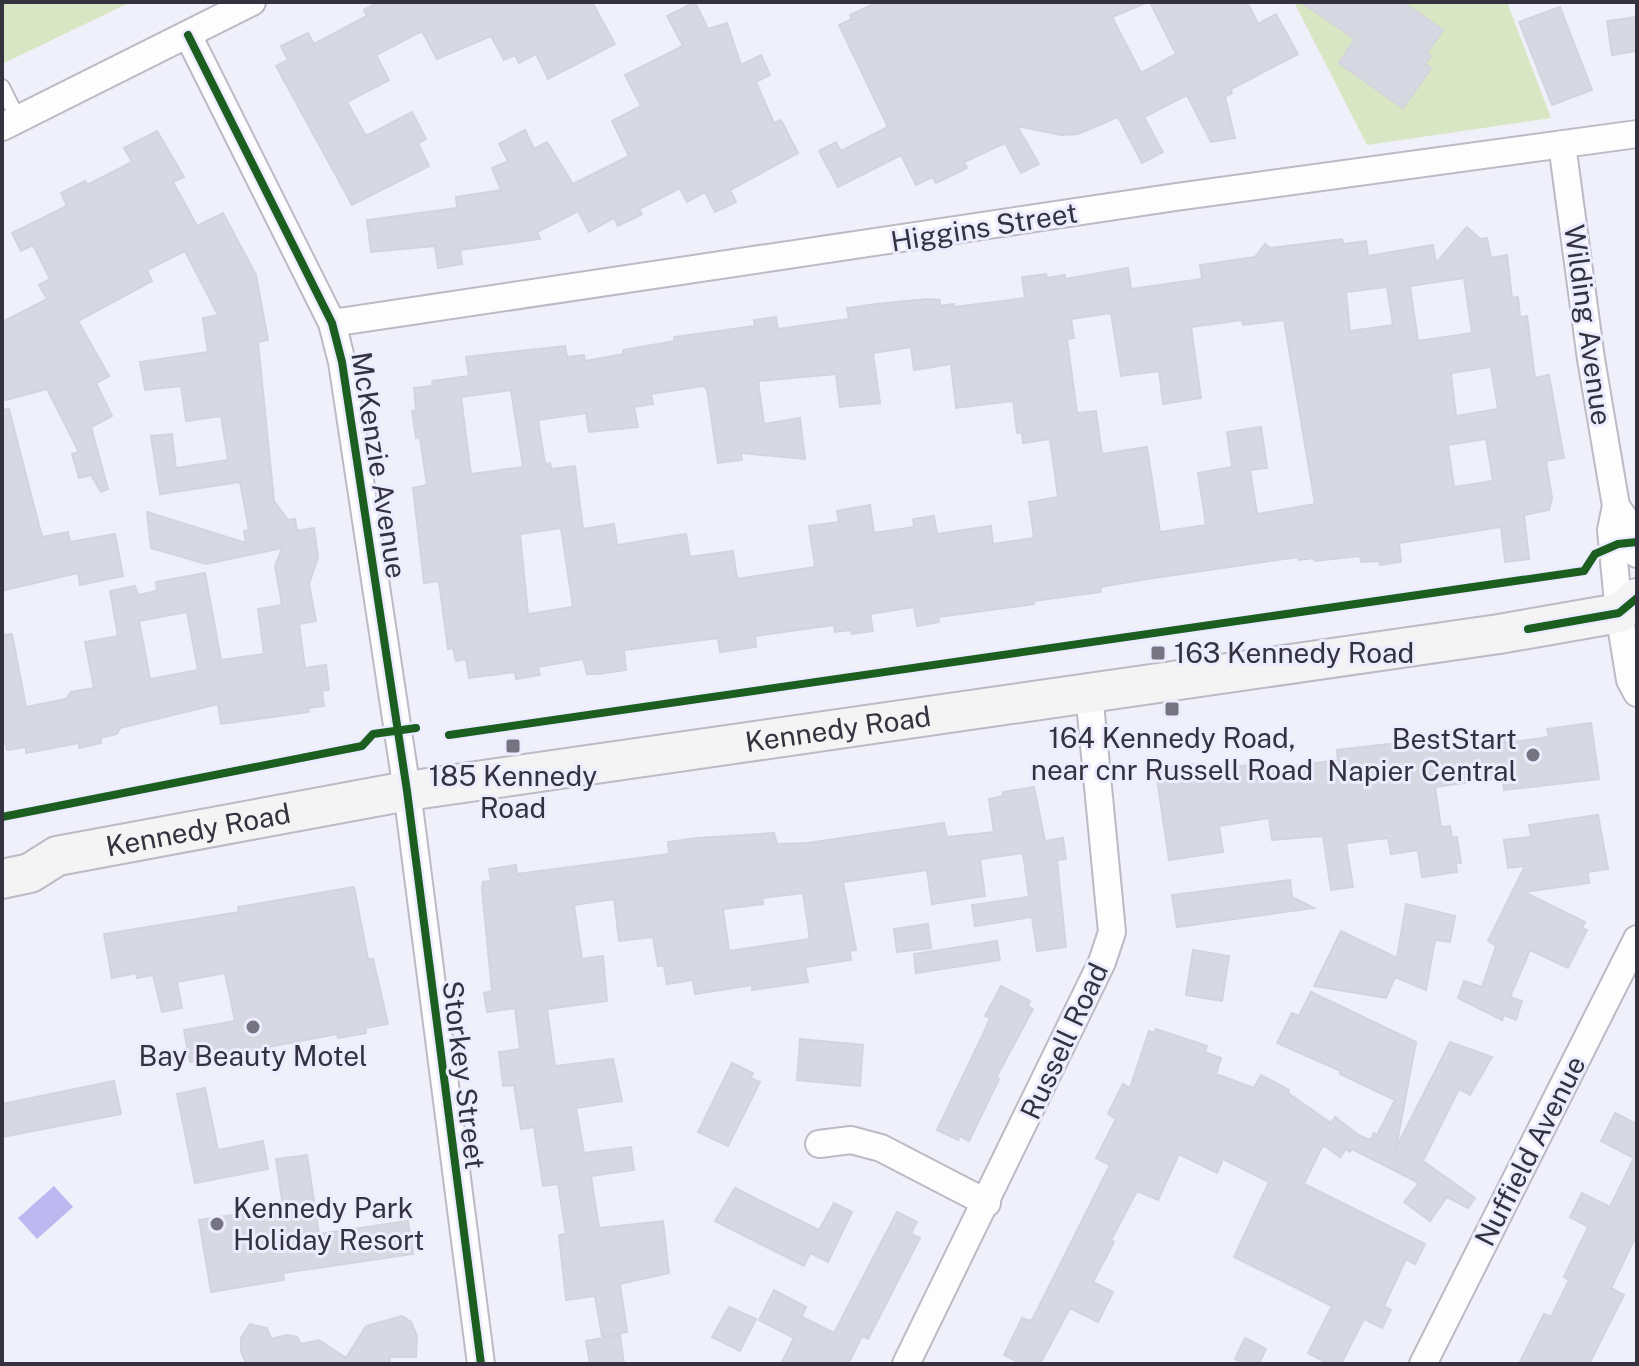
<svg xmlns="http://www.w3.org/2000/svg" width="1639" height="1366" viewBox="0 0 1639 1366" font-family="'Public Sans',sans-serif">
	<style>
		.green { fill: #d9e6c3 }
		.water { fill: #beb8f1 }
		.building { fill: #d8d8e3; stroke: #d4d4df; stroke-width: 2; fill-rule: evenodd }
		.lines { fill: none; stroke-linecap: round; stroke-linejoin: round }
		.service-casing { stroke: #bbbac5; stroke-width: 18 }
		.minor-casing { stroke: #bbbac5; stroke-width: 30 }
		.secondary-casing { stroke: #bbbac5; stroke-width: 42 }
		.service { stroke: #fdfdfe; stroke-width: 14 }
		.minor { stroke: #fdfdfe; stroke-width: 26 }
		.secondary { stroke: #f4f4f4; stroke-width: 38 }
		.cycleway-casing { stroke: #ececff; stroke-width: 13 }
		.cycleway { stroke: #1b5e20; stroke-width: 8 }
		.poi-dot { fill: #757480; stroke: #ececff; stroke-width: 3 }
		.labels { text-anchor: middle; stroke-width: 6; stroke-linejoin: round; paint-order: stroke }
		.street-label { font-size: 28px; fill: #33323e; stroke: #ececff }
		.poi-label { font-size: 28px; fill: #33323e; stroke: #ececff }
	</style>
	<rect width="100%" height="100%" fill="#f0f0fb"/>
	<path class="green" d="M2 2H131L2 64Z
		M1294 2H1507L1551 118 1367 145Z"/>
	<path class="water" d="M54 1186 73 1207 37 1239 18 1218Z"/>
	<path class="building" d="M379 2H592L615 44 548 79 536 54 519 63 515 55 504 60 491 36 437 59 422 31 376 55 389 80 347 102 366 136 412 112 426 139 418 143 429 166 352 205 276 66 288 60 281 46 308 33 314 44 367 16 364 10Z
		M695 2 708 29 727 23 741 65 761 55 770 75 756 82 774 123 781 120 798 153 730 190 736 202 715 212 705 192 687 202 680 188 639 209 642 214 618 226 614 218 589 232 578 211 537 232 540 239 460 250 462 264 438 268 435 246 371 252 367 220 457 208 456 197 501 190 492 168 508 161 499 144 525 130 534 149 547 142 573 184 629 156 612 121 641 106 625 75 683 46 667 16Z
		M878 2H1148L1112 17 1141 73 1176 54 1150 2H1247L1258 24 1276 14 1298 54 1231 89 1232 93 1225 97 1235 138 1211 142 1187 95 1144 117 1163 152 1142 163 1118 117 1078 134 1061 135 1017 126 1039 164 1021 173 1005 143 964 162 967 168 936 183 933 177 916 185 901 155 838 187 819 151 836 142 841 151 888 127 839 25 852 19 850 15Z
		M1301 2H1403L1443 30 1427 53 1431 56 1425 64 1431 68 1403 108 1339 63 1355 39Z
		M1560 7 1592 90 1552 105 1519 22Z
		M1637 17V51L1612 55 1607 21Z
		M157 131 184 177 173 182 197 226 223 213 256 275 268 340 258 342 274 501 288 520 295 519 297 531 314 528 318 558 309 584 316 621 299 624 305 668 326 665 329 690 322 691 324 706 308 708 309 712 221 724 218 704 120 728 117 734 100 738 101 743 79 748V743L26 753V747L7 750 2 729V635L12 634 26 707 66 699 71 692 94 688 85 642 118 636 110 591 135 586 138 595 157 591 156 582 205 573 221 660 264 654 258 609 282 605 275 566 282 548 206 564 151 548 147 512 246 543 244 531 249 530 240 482 160 494 151 436 172 434 176 468 228 460 221 416 186 421 181 386 145 390 140 362 208 352 203 318 218 315 185 251 147 270 152 281 78 321 109 376 96 383 112 416 91 427 108 489 101 492 91 475 79 478 72 454 79 452 47 389 2 401V322L47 299 39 285 50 279 33 245 21 251 12 233 67 206 61 193 85 181 87 185 132 162 124 148ZM187 612 198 670 150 679 139 621Z
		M1467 227 1480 239 1487 238 1491 258 1507 255 1512 298 1518 297 1520 317 1527 316 1535 378 1549 375 1564 458 1546 461 1552 498 1549 510 1524 515 1529 559 1505 562 1501 527 1399 543 1401 562 1380 565 1379 561 1361 562 1360 556 1315 561 1314 558 1299 560 1298 557 1147 579 1100 587 1101 592 1033 601 1034 604 938 617 939 622 917 626 914 607 870 614 873 631 852 634 851 630 835 632 834 625 755 636 756 647 720 652 718 638 624 650 626 670 599 674H587L583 659 538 667 540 675 516 679 515 672 469 678 466 659 456 661 453 648 448 649 439 581 424 583 413 488 427 485 420 437 416 438 412 411 416 410 414 388 433 386 432 381 469 376 466 357 565 346 567 357 584 355 585 361 624 354 623 350 675 341 674 337 755 326 754 320 776 317 778 329 849 319 847 308 876 304 927 299 940 300V306L954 304V307L1025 298 1022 277 1046 274 1047 278 1065 275V279L1128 268 1131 289 1202 279 1200 265 1255 257 1265 244 1270 248 1342 239 1343 244 1366 241 1368 256 1433 245 1436 263ZM1464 278 1472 333 1418 341 1410 286ZM1387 287 1393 325 1350 331 1346 292ZM1111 313 1121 376 1159 371 1163 404 1201 398 1191 327 1242 320 1243 325 1284 320 1315 504 1257 514 1250 470 1267 468 1261 427 1227 432 1232 467 1198 473 1206 525 1160 532 1147 447 1102 454 1096 411 1077 413 1067 339 1074 338 1071 319ZM911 347 914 370 951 364 956 408 1013 401 1017 433H1022L1023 443 1050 439 1058 497 1029 502 1034 538 993 544 991 526 937 534 934 516 913 519 914 527 874 533 870 505 837 511 839 522 809 526 815 567 737 579 733 551 690 557 686 534 617 545 614 524 583 529 575 466 551 469 550 463 545 464 538 420 586 413 589 432 638 427 634 407 653 404 651 394 703 386 707 389 718 463 742 460 741 453 805 459 800 418 764 424 758 381 836 374 840 407 880 403 873 353ZM1491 367 1498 409 1456 416 1451 373ZM511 390 523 467 471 474 461 397ZM1486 439 1493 481 1454 487 1448 445ZM561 528 573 607 528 614 520 534Z
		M9 409 42 537 68 532 70 542 115 534 123 576 80 585 78 573 5 590 2 574V410Z
		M1591 723 1599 779 1504 790 1503 780 1492 779 1435 787 1441 827 1450 826 1452 838 1457 837 1461 863H1456L1457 872 1422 877 1418 850 1391 854 1388 838 1346 843 1353 887 1331 890 1323 836 1272 840 1269 818 1219 826 1223 852 1169 860 1156 772 1164 768 1191 764 1195 765 1196 774 1265 762 1266 770 1338 760 1337 750 1440 738 1442 747 1505 739V743L1549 737 1547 729Z
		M1034 787 1045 841 1063 838 1066 859 1057 860 1066 947 1037 951 1032 917 975 926 972 905 1029 897 1023 853 980 859 985 896 932 904 927 870 843 882 856 950 850 951 851 960 805 967 808 982 752 990V985L695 994 693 980 667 984 664 966H658L653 937 619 941 614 899 574 905 582 959 603 956 607 1001 547 1009 555 1066 613 1059 622 1101 576 1108 584 1153 631 1147 634 1170 591 1176 599 1228 663 1221 669 1273 620 1284 627 1332 602 1336 595 1296 566 1300 559 1235 566 1234 558 1184 543 1186 534 1127 521 1129 514 1085 503 1086 499 1052 520 1049 515 1008 487 1012 484 993 492 991 482 889 483 882 491 881 489 869 516 865 517 874 669 854 668 842 697 838 774 833 777 844 808 843 944 823 947 837 994 832 989 799 1003 796V792ZM803 893 810 939 729 951 723 909 763 904 762 898Z
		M1598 815 1608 869 1588 872 1589 883 1524 892 1585 922 1582 928 1587 930 1568 968 1530 950 1510 997 1522 1001 1516 1020 1504 1015 1502 1020 1458 998 1464 981 1482 987 1496 946 1488 941 1525 866 1508 868 1504 840 1531 837 1529 825Z
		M1290 880 1292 897 1314 908 1177 927 1172 895Z
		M354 887 368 959H373L388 1024 365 1028 366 1033 338 1038 337 1034 190 1062 184 1030 235 1021 225 973 177 982 182 1008 162 1012 153 975 137 978 136 973 112 978 104 934 239 912 238 907Z
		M1406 904 1455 916 1450 942 1435 940 1426 990 1395 977 1386 998 1314 986 1341 931 1397 958Z
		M928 924 931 948 897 952 894 929Z
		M997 941 1000 960 916 973 914 954Z
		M1193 950 1229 956 1222 1001 1186 995Z
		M1001 986 1030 1001 1028 1006 1033 1009 996 1078 999 1079 969 1141 960 1136 958 1140 937 1130 986 1028 990 1018 985 1016Z
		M1311 992 1416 1042 1396 1148 1450 1042 1492 1057 1470 1095 1459 1089 1423 1161 1475 1198 1468 1208 1447 1197 1430 1221 1404 1202 1419 1183 1352 1149 1350 1152 1346 1149 1340 1157 1323 1145 1304 1184 1425 1244 1415 1264 1406 1259 1384 1306 1391 1310 1382 1328 1364 1319 1341 1364H1329L1308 1353 1332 1306 1234 1257 1269 1182 1223 1159 1217 1173 1179 1154 1158 1200 1137 1191 1111 1240 1114 1242 1093 1282 1113 1292 1098 1322 1070 1308 1040 1364H1022L1004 1355 1022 1318 1030 1321 1033 1318 1110 1165 1096 1158 1116 1119 1108 1114 1123 1084 1130 1088 1149 1031 1154 1033 1156 1029 1207 1046 1205 1052 1221 1058 1216 1074 1254 1088 1261 1075 1289 1090 1288 1093 1331 1123 1335 1117 1360 1136 1371 1140 1374 1133 1377 1135 1395 1100 1340 1074 1341 1071 1277 1043 1292 1013 1299 1016Z
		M800 1039 863 1045 860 1086 797 1080Z
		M732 1063 753 1073 751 1078 760 1082 728 1146 698 1132Z
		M114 1081 121 1114 2 1137V1104Z
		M205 1088 218 1150 263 1141 268 1169 195 1183 177 1094Z
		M1615 1113 1637 1124V1234L1611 1288 1624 1295 1589 1364H1519L1544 1314 1551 1317 1569 1280 1564 1277 1588 1227 1570 1217 1582 1193 1610 1207 1634 1158 1601 1141Z
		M307 1155 319 1234 408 1221 413 1254 283 1273 284 1280 211 1292 199 1220 283 1207 276 1159Z
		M735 1188 819 1230 834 1203 852 1212 828 1262 810 1253 804 1266 715 1221Z
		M897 1212 917 1222 911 1234 920 1238 868 1339 862 1336 848 1364H781L794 1338 759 1320 774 1290 806 1307 802 1317 834 1333Z
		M729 1307 756 1319 740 1351 712 1337Z
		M402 1316 411 1322 417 1336 416 1357H390V1364H246L241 1351V1338L250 1324 267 1328 271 1339 287 1335 297 1337 301 1344 319 1340 346 1358 366 1326Z
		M620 1335 624 1364H590L586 1341Z
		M1245 1338 1266 1349 1259 1364H1245L1235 1359Z"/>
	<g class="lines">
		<g class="service-casing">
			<path id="service" d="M2 87 18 119"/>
		</g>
		<g class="minor-casing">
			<path id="minor" d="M188 35 332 323 342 362 407 791 481 1364
				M2 127 252 2
				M1562 144 1591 359 1616 506 1611 530 1619 613 1630 680 1637 693
				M332 323 1176 197 1637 134
				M1616 506 1631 528 1637 554
				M819 1144 851 1140 881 1148 987 1203
				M906 1364 1102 962 1112 932 1089 693
				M1423 1364 1637 939"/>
		</g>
		<g class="secondary-casing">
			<g id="secondary">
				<path id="s1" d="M2 879 30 873 57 856 407 791 1499 634 1619 613 1637 598"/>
			</g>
		</g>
		<use href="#service" class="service"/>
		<use href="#minor" class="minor"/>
		<use href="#secondary" class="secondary"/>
		<g class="cycleway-casing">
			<path id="cycleway" d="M188 35 332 323 342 362 407 791 481 1364
				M1528 629 1619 613 1637 598
				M449 735 1584 571 1595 554 1618 544 1637 542
				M2 817 362 746 373 734 416 728"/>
		</g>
		<use href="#cycleway" class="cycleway"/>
	</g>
	<g class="poi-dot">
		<rect x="1150" y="645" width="16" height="16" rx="4"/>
		<rect x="1164" y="701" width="16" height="16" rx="4"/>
		<rect x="505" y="738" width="16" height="16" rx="4"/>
		<circle cx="1533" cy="755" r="8"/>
		<circle cx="253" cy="1027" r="8"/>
		<circle cx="217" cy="1224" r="8"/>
	</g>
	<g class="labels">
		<g class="street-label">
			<text transform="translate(984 227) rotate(-9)" y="10">Higgins Street</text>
			<text transform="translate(1588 325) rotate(82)" y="10">Wilding Avenue</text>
			<text transform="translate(379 465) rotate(81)" y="10">McKenzie Avenue</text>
			<text dy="10" stroke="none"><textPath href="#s1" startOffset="852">Kennedy Road</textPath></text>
			<text dy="10" stroke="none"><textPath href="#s1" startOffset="204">Kennedy Road</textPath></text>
			<text transform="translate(1064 1041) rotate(-65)" y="10">Russell Road</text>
			<text transform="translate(464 1075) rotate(83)" y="10">Storkey Street</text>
			<text transform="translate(1530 1151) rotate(-63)" y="10">Nuffield Avenue</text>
		</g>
		<g class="poi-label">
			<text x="1174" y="663" text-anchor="start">163 Kennedy Road</text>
			<text x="1172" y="748">164 Kennedy Road,<tspan x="1172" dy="32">near cnr Russell Road</tspan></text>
			<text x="1517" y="749" text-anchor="end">BestStart<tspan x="1517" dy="32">Napier Central</tspan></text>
			<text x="513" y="786">185 Kennedy<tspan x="513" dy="32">Road</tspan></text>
			<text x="253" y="1066">Bay Beauty Motel</text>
			<text x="233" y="1218" text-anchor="start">Kennedy Park<tspan x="233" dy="32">Holiday Resort</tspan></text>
		</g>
	</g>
	<rect width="1639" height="1366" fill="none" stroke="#33323e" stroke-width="8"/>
</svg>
